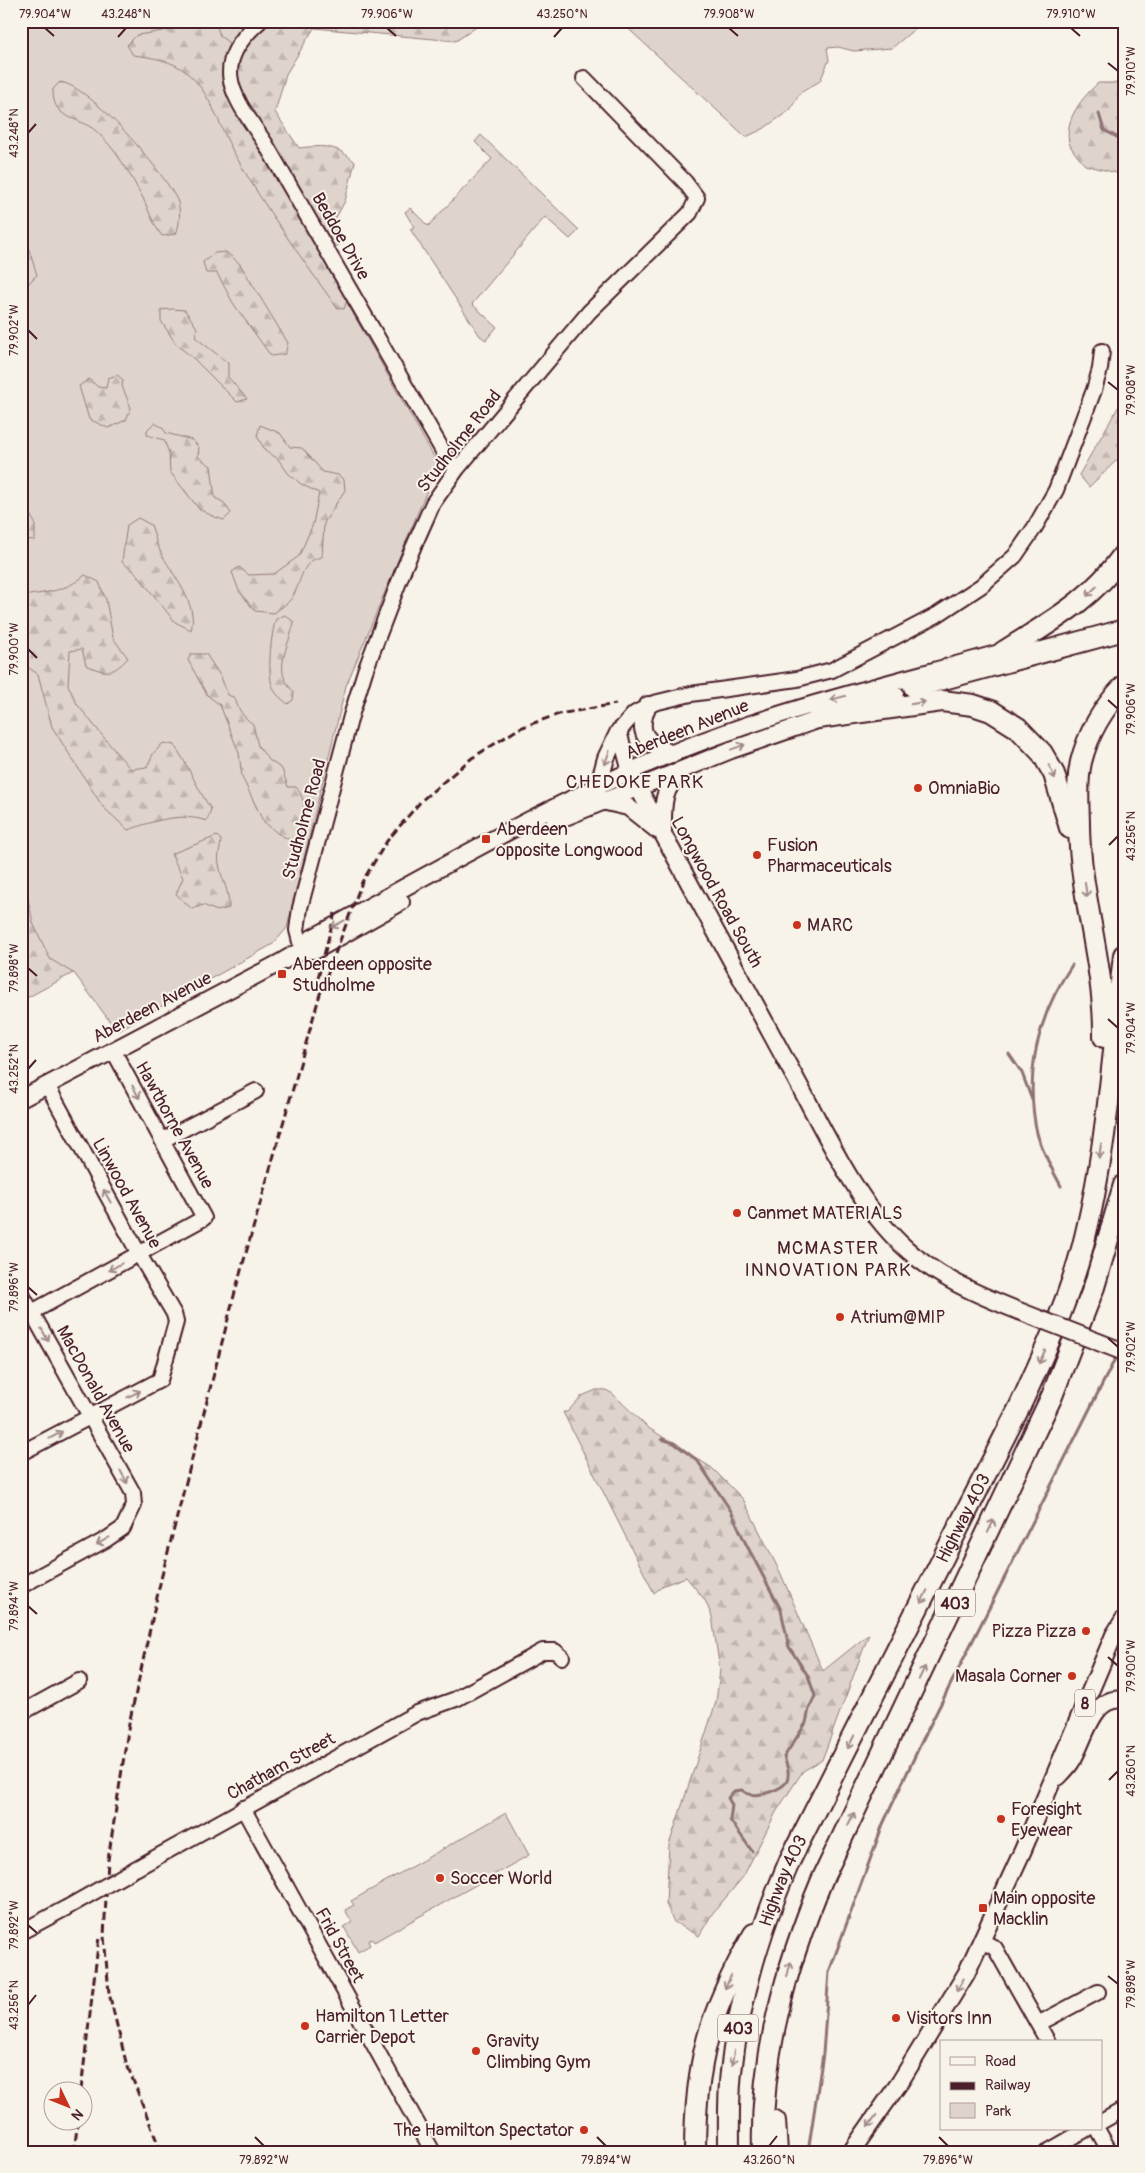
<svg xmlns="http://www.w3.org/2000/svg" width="1145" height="2173" viewBox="0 0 1145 2173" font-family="Pangolin,sans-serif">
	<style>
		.green { fill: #ded4cc; stroke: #947a7c }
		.forest { fill: url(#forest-firs); stroke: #947a7c }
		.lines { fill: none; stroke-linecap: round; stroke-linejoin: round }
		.stream { stroke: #8e7275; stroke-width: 3 }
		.minor-casing { stroke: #4a1f2b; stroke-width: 18 }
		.major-casing { stroke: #4a1f2b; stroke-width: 20 }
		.highway-casing { stroke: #4a1f2b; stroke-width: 24 }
		.minor { stroke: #f7f3e8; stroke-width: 14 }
		.major { stroke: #f7f3e8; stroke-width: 16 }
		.highway { stroke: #f7f3e8; stroke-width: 20 }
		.rail { stroke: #4a1f2b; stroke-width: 3; stroke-dasharray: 8 4; stroke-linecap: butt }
		.minor-bridge-casing { stroke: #4a1f2b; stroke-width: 18; stroke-linecap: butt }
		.major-bridge-casing { stroke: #4a1f2b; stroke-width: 20; stroke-linecap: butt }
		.minor-bridge { stroke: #f7f3e8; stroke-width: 14 }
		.major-bridge { stroke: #f7f3e8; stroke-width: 16 }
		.oneway { stroke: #a0898a }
		.ticks { fill: none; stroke: #4a1f2b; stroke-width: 2 }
		.poi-dot { fill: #c8321e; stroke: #f7f3e8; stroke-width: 2 }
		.labels { text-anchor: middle; stroke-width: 4; stroke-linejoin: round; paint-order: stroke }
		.shield { fill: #f7f3e8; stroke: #7e5f64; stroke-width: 1 }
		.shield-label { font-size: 16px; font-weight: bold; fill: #4a1f2b }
		.street-label { font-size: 18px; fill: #4a1f2b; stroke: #f7f3e8 }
		.poi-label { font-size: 18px; fill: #4a1f2b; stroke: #f7f3e8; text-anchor: start }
		.neighbourhood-label { font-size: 19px; letter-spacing: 1px; fill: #4a1f2b; stroke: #f7f3e8 }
		.neatline { fill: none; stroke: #4a1f2b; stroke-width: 2 }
		.ticks-label { font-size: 12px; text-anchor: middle; fill: #4a1f2b }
	</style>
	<defs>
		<pattern id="forest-firs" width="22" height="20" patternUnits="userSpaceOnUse" patternTransform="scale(1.25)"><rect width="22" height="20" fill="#ded4cc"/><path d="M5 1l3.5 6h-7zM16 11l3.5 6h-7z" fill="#c0b6af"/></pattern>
	</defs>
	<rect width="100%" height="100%" fill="#f7f3e8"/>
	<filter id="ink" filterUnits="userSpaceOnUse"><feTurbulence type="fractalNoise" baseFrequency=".02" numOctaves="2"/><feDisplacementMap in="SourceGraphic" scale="10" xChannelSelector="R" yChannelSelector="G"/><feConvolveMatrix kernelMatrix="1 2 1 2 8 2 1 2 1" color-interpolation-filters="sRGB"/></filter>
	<g filter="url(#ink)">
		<path class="green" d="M21 21H250L226 50 220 78 438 464 346 686 287 928 273 944 117 1031 74 973 43 968 21 921Z
			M620 21H924L892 48 854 51 838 47 827 48 829 60 820 81 800 93 790 110 763 129 746 137Z
			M481 135 579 230 570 239 545 217 472 304 497 327 486 340 480 336 410 229 414 227 405 212 410 208 428 226 492 159 475 142Z
			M506 1813 529 1855 374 1942 372 1939 368 1941 370 1945 358 1952 344 1927 352 1922 345 1910 354 1905 351 1901Z"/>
		<path class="forest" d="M237 21H485L456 41 314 28 286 74 275 112 299 148C324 145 337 145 355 162L345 201 333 223 341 244 324 252 348 297 344 309 337 308C301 257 264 207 234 153 219 126 211 92 186 72 172 60 150 57 133 55L127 45 137 35C164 32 189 24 216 23L220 36 229 43 231 47 243 53 253 38 241 29Z
			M60 82C91 86 163 171 177 200 181 209 180 225 176 234L162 236C153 224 149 211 143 198 130 174 116 149 96 131 77 115 52 121 53 89Z
			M1098 83H1124V175L1085 165C1080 159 1071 150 1069 142 1064 119 1083 97 1098 83Z
			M21 235 29 250 37 275 29 283 21 275Z
			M226 252 240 264 288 343 285 354 271 356 233 303 217 273H206L203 262 215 253Z
			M172 309 185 310 197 328 195 337 228 363V377L247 399 237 402 194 359 176 344 161 321V310Z
			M117 375 123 380 122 386 131 408 126 420 108 428 89 419 79 386 89 379 98 387 106 388 108 378Z
			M1124 397V453L1089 487 1079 475Z
			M154 423 162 427 166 433 192 440 199 447 198 457 211 466 215 498 223 502 231 513 224 520 214 517 199 509 170 472 169 453 164 440 147 435V430Z
			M260 425 280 433 290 447 302 448 323 472 338 475 344 480 345 490 324 523 322 557C299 560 302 587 290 600 286 605 279 609 274 613L255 611 239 591 232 572 239 567 249 575 274 574 299 556 313 524 319 493 301 484 288 473 278 459 265 450 257 436Z
			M21 499 35 523V540L21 539Z
			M138 518 151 525C154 533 156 543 160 551 171 573 199 604 191 630L175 622 135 572 122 562 127 525Z
			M85 575 99 582 106 600 113 638 128 658C112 675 107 674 86 665L82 649 70 651 68 685 77 704 114 750 131 769 147 767 153 754 163 743 174 745C189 766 197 789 211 809L207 821C180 812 154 821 128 830L103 807 52 727 38 674 21 663V596C45 593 67 591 85 575Z
			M285 615 294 622C289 647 271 671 294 692L293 700 288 704C283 700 277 696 274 690 266 677 271 633 276 619Z
			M191 654H206L221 677 228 695 235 698C238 710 243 717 253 724L258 746 269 760 282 769 288 787H296C310 805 305 824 294 842L277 833 263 821 242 777 239 753 220 705 207 695 188 660Z
			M217 836 221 840C221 847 217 857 219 864 222 882 229 888 229 908L217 911 203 905 192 909 176 894 183 878 171 854Z
			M21 878 25 885 33 923 50 959 73 973 21 1001Z
			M596 1390H606L613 1394 647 1427 712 1468 743 1499 780 1572 823 1671 869 1634 822 1760 803 1771 776 1812 743 1877 712 1914 699 1936 674 1922 666 1904 669 1845 716 1702 720 1670 712 1617 705 1600 686 1577 664 1585 654 1593 563 1412H567L582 1396Z"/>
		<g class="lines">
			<path class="stream" d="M1099 114 1104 130 1124 141
				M1009 1054 1022 1073 1032 1100
				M1061 1186C1052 1169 1042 1152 1037 1133 1024 1073 1038 1015 1072 965
				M662 1439 674 1443 697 1460 731 1511 745 1542 781 1610 789 1647 808 1676 815 1696 809 1709 806 1723 784 1757C787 1766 790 1773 787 1781 782 1790 759 1797 749 1794 746 1794 744 1791 742 1790L734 1791 728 1798 732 1805 730 1820 752 1851
				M808 2152 823 2054 829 1972 883 1824 923 1739 1117 1355"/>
			<g class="minor-casing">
				<path id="minor" d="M260 21C208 67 233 95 265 143L447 458 457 469
					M630 772 619 731 634 714 654 703 691 694 797 679 832 670 937 615 981 586 1015 556 1035 527 1056 490 1094 390 1100 369 1102 351
					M302 950 297 930 300 908 351 716 365 671 405 566 433 503 457 469 589 312 690 213 697 198 685 182 584 78
					M163 1140 256 1091
					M21 1293 133 1493 134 1505 123 1528 107 1539 21 1586
					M21 1318 204 1218 113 1050
					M21 1453 160 1380 176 1322 174 1314 139 1254 47 1085
					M21 1713 79 1681
					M243 1808 433 2152
					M135 1869 417 1713 456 1699 543 1651H555L562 1657
					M21 1932 66 1908
					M982 1941 995 1948 1048 2042
					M1038 2024 1098 1992
					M1101 2122 1124 2109
					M1097 2129 1110 2152
					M1047 2152 1087 2129"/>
			</g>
			<g class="major-casing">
				<path id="major" d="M648 705C635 734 647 743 672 754
					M630 772C683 873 738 972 792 1072 822 1126 856 1202 901 1244 934 1276 976 1294 1019 1311
					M598 788 606 758 619 731
					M602 801 628 807 657 830
					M555 821 731 750 895 693
					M663 833C663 805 661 791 682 771
					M302 950H316L401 902
					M21 1099 283 961 302 950 312 938C434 872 556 800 685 748 788 707 897 682 1003 652
					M1058 1777C1063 1772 1068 1767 1071 1762 1085 1742 1091 1694 1124 1700
					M851 2152 900 2082 966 1974 1023 1850 1114 1635 1124 1619"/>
			</g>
			<g class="highway-casing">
				<g id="highway">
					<path d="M1003 652C1050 622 1091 601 1124 554"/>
					<path d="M914 687 1124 630"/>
					<path d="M818 718 942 701 973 705 991 711 1018 728 1042 753 1054 774 1070 828"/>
					<path d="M1104 1037C1105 966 1080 897 1079 826 1079 804 1076 784 1081 762 1088 734 1104 707 1124 686"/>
					<path d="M775 2121 777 2152"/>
					<path d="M695 2152C695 2062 709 2012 754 1934"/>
					<path id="s1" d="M729 2152C729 2125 728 2098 731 2072 739 1999 761 1927 790 1860L1019 1408C1043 1356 1067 1304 1082 1249 1107 1153 1113 1052 1124 955"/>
					<path d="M763 2152C760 2057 786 1966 822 1880L1052 1396 1094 1287 1124 1185"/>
				</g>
			</g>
			<use href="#minor" class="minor"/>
			<use href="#major" class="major"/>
			<use href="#highway" class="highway"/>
			<path class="rail" d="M318 978 335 913
				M81 2090 99 1937
				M74 2152 78 2120
				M161 2152 126 2062 109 1993 104 1936 108 1860 129 1724 161 1579 236 1288 320 994 362 882 387 841 422 800 472 758 520 728 559 714 616 704"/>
			<g class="minor-bridge-casing">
				<path id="minor-bridge" d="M66 1908 135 1869"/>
			</g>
			<g class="major-bridge-casing">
				<path id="major-bridge" d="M1019 1311 1124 1352"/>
			</g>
			<use href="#minor-bridge" class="minor-bridge"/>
			<use href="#major-bridge" class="major-bridge"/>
		</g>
		<defs><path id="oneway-shaft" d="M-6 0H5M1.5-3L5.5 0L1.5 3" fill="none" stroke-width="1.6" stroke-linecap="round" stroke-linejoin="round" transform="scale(1.25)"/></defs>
		<g class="oneway">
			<use href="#oneway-shaft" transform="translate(1092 591) rotate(136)"/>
			<use href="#oneway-shaft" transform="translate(838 698) rotate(165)"/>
			<use href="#oneway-shaft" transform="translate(918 703) rotate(-9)"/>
			<use href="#oneway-shaft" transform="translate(738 747) rotate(-20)"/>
			<use href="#oneway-shaft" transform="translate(607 758) rotate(110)"/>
			<use href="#oneway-shaft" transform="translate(1052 772) rotate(64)"/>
			<use href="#oneway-shaft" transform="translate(1086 890) rotate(81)"/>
			<use href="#oneway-shaft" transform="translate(338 924) rotate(152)"/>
			<use href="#oneway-shaft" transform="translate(136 1092) rotate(61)"/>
			<use href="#oneway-shaft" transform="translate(1100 1151) rotate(98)"/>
			<use href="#oneway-shaft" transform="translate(107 1196) rotate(-119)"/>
			<use href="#oneway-shaft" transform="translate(115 1267) rotate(151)"/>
			<use href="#oneway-shaft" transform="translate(45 1335) rotate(61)"/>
			<use href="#oneway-shaft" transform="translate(1042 1357) rotate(115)"/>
			<use href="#oneway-shaft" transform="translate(134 1394) rotate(-27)"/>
			<use href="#oneway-shaft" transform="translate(56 1435) rotate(-28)"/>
			<use href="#oneway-shaft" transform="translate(124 1477) rotate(61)"/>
			<use href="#oneway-shaft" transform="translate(991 1526) rotate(-65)"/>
			<use href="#oneway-shaft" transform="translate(103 1541) rotate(150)"/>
			<use href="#oneway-shaft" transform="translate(924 1597) rotate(116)"/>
			<use href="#oneway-shaft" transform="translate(922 1673) rotate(-64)"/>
			<use href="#oneway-shaft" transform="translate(851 1742) rotate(117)"/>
			<use href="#oneway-shaft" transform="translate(851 1819) rotate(-64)"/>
			<use href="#oneway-shaft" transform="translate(789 1969) rotate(-75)"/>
			<use href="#oneway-shaft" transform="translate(728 1982) rotate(115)"/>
			<use href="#oneway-shaft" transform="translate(960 1985) rotate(119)"/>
			<use href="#oneway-shaft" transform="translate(733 2058) rotate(98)"/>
			<use href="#oneway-shaft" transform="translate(872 2121) rotate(126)"/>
		</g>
	</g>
	<path class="ticks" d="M45 28 54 36M387 28 396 36M729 28 738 36M1071 28 1080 36M118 37 126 28M554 37 562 28M1108 63 1118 71M28 133 36 124M28 330 37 339M1108 382 1118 390M28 649 37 658M1108 700 1118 709M1109 845 1118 836M28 968 37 976M1108 1019 1118 1028M28 1069 36 1060M28 1287 37 1295M1108 1338 1118 1347M28 1606 37 1614M1108 1657 1118 1666M1109 1780 1118 1771M28 1925 37 1933M1108 1976 1118 1984M28 2005 36 1995M255 2137 264 2146M597 2137 606 2146M939 2137 948 2146M769 2146 777 2136"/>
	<g class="poi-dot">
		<circle cx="918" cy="788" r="5"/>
		<rect x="481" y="834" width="10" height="10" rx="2.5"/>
		<circle cx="757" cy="855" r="5"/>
		<circle cx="797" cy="925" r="5"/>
		<rect x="277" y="969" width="10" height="10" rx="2.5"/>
		<circle cx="737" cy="1213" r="5"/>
		<circle cx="840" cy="1317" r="5"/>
		<circle cx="1086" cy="1631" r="5"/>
		<circle cx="1072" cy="1676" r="5"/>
		<circle cx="1001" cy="1819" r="5"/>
		<circle cx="440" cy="1878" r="5"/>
		<rect x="978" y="1903" width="10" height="10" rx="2.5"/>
		<circle cx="896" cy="2018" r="5"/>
		<circle cx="305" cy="2026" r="5"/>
		<circle cx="476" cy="2051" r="5"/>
		<circle cx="584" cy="2130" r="5"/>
	</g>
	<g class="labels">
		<g class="shield">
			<rect x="935" y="1589.5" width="40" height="27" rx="4"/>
			<rect x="1075" y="1689.5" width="20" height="27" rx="4"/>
			<rect x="718" y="2014.5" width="40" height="27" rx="4"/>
		</g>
		<g class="shield-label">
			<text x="955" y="1609">403</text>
			<text x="1085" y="1709">8</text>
			<text x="738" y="2034">403</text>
		</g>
		<g class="street-label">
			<text transform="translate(341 236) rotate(60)" y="6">Beddoe Drive</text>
			<text transform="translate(459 441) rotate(-52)" y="6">Studholme Road</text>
			<text transform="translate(687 729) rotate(-22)" y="6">Aberdeen Avenue</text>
			<text transform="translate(304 819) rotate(-75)" y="6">Studholme Road</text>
			<text transform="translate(717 892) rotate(61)" y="6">Longwood Road South</text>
			<text transform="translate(152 1007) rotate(-28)" y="6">Aberdeen Avenue</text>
			<text transform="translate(175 1125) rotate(61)" y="6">Hawthorne Avenue</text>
			<text transform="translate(127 1193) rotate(61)" y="6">Linwood Avenue</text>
			<text transform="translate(96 1389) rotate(61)" y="6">MacDonald Avenue</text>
			<text dy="6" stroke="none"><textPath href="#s1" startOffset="684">Highway 403</textPath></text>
			<text transform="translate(281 1766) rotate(-29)" y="6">Chatham Street</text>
			<text dy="6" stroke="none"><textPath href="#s1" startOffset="279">Highway 403</textPath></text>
			<text transform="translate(340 1945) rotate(61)" y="6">Frid Street</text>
		</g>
		<g class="poi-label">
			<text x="928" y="794">OmniaBio</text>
			<text x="496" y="835">Aberdeen<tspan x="496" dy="21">opposite Longwood</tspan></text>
			<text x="767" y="851">Fusion<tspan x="767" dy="21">Pharmaceuticals</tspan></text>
			<text x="807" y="931">MARC</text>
			<text x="292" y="970">Aberdeen opposite<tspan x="292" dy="21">Studholme</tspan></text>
			<text x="747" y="1219">Canmet MATERIALS</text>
			<text x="850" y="1323">Atrium@MIP</text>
			<text x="1076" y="1637" text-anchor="end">Pizza Pizza</text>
			<text x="1062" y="1682" text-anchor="end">Masala Corner</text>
			<text x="1011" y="1815">Foresight<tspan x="1011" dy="21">Eyewear</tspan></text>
			<text x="450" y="1884">Soccer World</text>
			<text x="993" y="1904">Main opposite<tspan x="993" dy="21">Macklin</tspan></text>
			<text x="315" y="2022">Hamilton 1 Letter<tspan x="315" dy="21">Carrier Depot</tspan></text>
			<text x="906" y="2024">Visitors Inn</text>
			<text x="486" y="2047">Gravity<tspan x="486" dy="21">Climbing Gym</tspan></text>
			<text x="574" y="2136" text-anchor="end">The Hamilton Spectator</text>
		</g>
		<g class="neighbourhood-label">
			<text x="635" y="788">CHEDOKE PARK</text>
			<text x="828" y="1254">MCMASTER<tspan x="828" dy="22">INNOVATION PARK</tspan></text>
		</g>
	</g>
	<rect width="1145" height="2173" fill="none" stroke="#f7f3e8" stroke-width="55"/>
	<rect x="940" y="2040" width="162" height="90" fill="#f7f3e8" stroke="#b29e9c"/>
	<rect x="950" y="2057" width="25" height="8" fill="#f7f3e8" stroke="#b29e9c"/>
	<text x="985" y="2066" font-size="15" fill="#4a1f2b">Road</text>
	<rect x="950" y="2082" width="25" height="8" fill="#4a1f2b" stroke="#b29e9c"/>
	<text x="985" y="2090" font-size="15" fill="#4a1f2b">Railway</text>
	<rect x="950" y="2103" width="25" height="15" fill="#ded4cc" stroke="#b29e9c"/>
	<text x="985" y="2116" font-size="15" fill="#4a1f2b">Park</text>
	<g transform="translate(68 2106) rotate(133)"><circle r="24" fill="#f7f3e8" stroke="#b29e9c"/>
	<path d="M0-4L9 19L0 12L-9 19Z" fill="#c8321e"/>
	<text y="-8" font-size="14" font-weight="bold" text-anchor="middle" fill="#4a1f2b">N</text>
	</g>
	<rect x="28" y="28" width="1090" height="2118" class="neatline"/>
	<g class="ticks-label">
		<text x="45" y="18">79.904°W</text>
		<text x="126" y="18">43.248°N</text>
		<text x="387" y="18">79.906°W</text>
		<text x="562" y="18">43.250°N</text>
		<text x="729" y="18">79.908°W</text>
		<text x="1071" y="18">79.910°W</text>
		<text transform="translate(1131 71) rotate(-90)" y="4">79.910°W</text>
		<text transform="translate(14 133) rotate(-90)" y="4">43.248°N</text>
		<text transform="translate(14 330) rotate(-90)" y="4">79.902°W</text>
		<text transform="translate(1131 390) rotate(-90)" y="4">79.908°W</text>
		<text transform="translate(14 649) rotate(-90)" y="4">79.900°W</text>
		<text transform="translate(1131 709) rotate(-90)" y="4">79.906°W</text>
		<text transform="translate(1131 836) rotate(-90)" y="4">43.256°N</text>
		<text transform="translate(14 968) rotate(-90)" y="4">79.898°W</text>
		<text transform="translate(1131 1028) rotate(-90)" y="4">79.904°W</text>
		<text transform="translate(14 1069) rotate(-90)" y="4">43.252°N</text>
		<text transform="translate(14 1287) rotate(-90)" y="4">79.896°W</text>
		<text transform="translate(1131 1347) rotate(-90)" y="4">79.902°W</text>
		<text transform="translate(14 1606) rotate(-90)" y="4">79.894°W</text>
		<text transform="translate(1131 1666) rotate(-90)" y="4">79.900°W</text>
		<text transform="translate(1131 1771) rotate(-90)" y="4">43.260°N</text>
		<text transform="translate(14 1925) rotate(-90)" y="4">79.892°W</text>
		<text transform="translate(1131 1984) rotate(-90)" y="4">79.898°W</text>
		<text transform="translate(14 2005) rotate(-90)" y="4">43.256°N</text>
		<text x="264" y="2164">79.892°W</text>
		<text x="606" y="2164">79.894°W</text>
		<text x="769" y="2164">43.260°N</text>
		<text x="948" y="2164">79.896°W</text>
	</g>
</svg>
